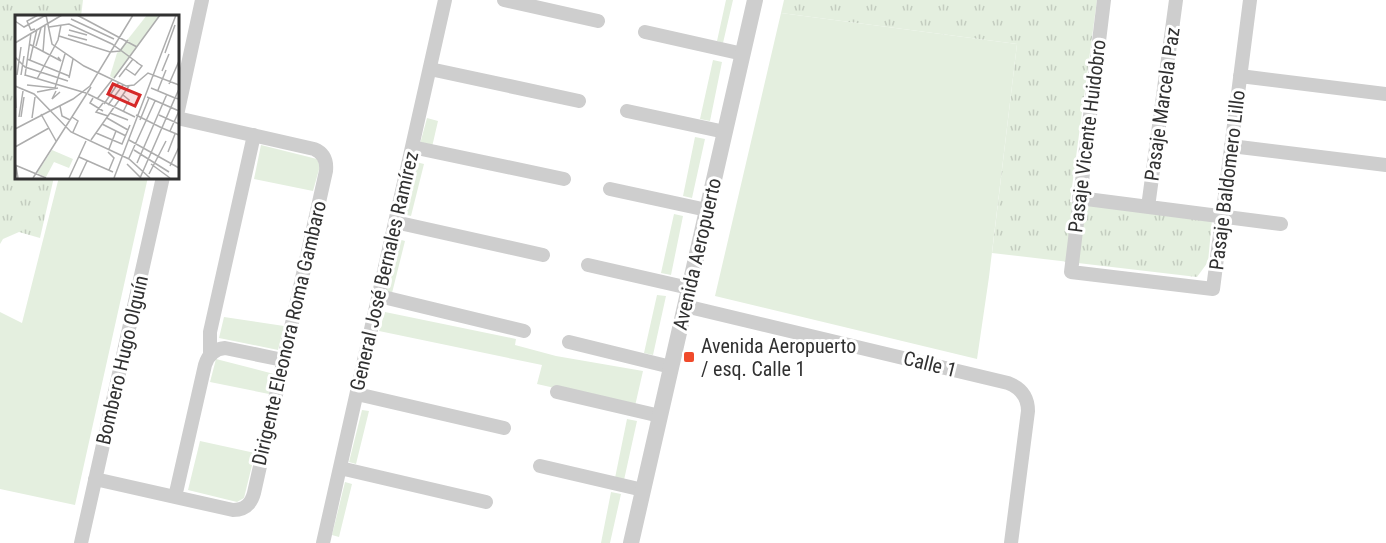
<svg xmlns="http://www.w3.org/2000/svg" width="1386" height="543" viewBox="0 0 1386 543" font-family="'Roboto Condensed',sans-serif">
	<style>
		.green { fill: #e4efdf }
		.park { fill: url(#park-tufts) }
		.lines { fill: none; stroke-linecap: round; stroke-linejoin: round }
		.minor { stroke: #cecece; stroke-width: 14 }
		.tertiary { stroke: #cecece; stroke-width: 16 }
		.poi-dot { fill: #f04a2b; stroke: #fff; stroke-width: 2 }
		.labels { text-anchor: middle; stroke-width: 6; stroke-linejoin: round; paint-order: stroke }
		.street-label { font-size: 20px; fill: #313131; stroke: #fff }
		.poi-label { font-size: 20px; fill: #313131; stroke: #fff; text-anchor: start }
		.inset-road { fill: none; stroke: #adadad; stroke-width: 1.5 }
		.view { fill: #d62828; fill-opacity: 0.15; stroke: #d62828; stroke-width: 3 }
		.inset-edge { fill: none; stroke: #313131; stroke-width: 3 }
	</style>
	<defs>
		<pattern id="park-tufts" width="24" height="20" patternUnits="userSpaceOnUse" patternTransform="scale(1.5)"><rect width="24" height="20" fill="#e4efdf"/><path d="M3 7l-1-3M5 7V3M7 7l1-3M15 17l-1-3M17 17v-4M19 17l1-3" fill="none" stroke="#c4cdc0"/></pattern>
	</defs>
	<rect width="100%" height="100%" fill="#fff"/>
	<path class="green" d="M726 0H733L723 43 717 41Z
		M781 13 1017 44 989 277 977 359 715 296Z
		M713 60 722 62 710 121 700 119Z
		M427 118 438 121 432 147 420 144Z
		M695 137 705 139 692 198 683 196Z
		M261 145 317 159 320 166 313 191 254 179Z
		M416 162 424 164 411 216 403 214Z
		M59 177H148L75 505 0 489V312L22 323Z
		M674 214 683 216 671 275 661 273Z
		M398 239 405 241 392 293 385 291Z
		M657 295 666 296 653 355 644 353Z
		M385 312 516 339 515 345 556 356 643 371 635 406 537 384 542 365 379 331Z
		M224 317 284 326 278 350 219 338Z
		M216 359 274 374 269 394 210 382Z
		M362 410 369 411 356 464 349 462Z
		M627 419 637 421 624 480 615 478Z
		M200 441 255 453 244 498 237 502 188 490Z
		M345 482 352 484 339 537 332 535Z
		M611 492 621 494 610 543H601Z"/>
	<path class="park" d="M0 0H83L81 16H16V177H54L40 238 19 232 3 239 0 244Z
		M784 0H1097L1070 202 1212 220 1208 262 1197 277 992 253 1017 44 781 13Z"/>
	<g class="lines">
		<path class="minor" d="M504 0 598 21
			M1104 0 1071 272 1213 289 1250 0
			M645 32 743 54
			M430 69 579 101
			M1240 76 1386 94
			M627 111 725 132
			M177 115 202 0
			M1231 146 1386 165
			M412 147 564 179
			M610 189 707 210
			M1079 198 1281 224
			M1148 207 1176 0
			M395 222 543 255
			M588 265 689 288
			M379 296 524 331
			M685 306 1008 383C1021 388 1028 397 1028 411L1011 543
			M569 342 671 367
			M210 355V332L254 135
			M557 392 660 416
			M357 394 504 428
			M540 466 643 490
			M340 468 486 502
			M95 479 233 510C245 510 251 504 254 493L326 171C327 161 324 153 314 149L177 118
			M175 497 205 365C208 355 214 349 225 348L283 360
			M81 543 163 177
			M323 543 445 0"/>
		<path class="tertiary" d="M631 543 755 0"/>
	</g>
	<rect class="poi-dot" x="683" y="351" width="12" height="12" rx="3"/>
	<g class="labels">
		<g class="street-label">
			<text transform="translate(1162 104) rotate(-82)" y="7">Pasaje Marcela Paz</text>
			<text transform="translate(1087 136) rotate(-83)" y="7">Pasaje Vicente Huidobro</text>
			<text transform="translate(1227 180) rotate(-83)" y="7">Pasaje Baldomero Lillo</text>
			<text transform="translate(697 254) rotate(-77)" y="7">Avenida Aeropuerto</text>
			<text transform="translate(384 271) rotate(-77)" y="7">General José Bernales Ramírez</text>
			<text transform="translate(289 333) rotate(-77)" y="7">Dirigente Eleonora Roma Gambaro</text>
			<text transform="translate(122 360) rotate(-77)" y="7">Bombero Hugo Olguín</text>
			<text transform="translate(930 364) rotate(14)" y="7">Calle 1</text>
		</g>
		<g class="poi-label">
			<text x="701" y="353">Avenida Aeropuerto<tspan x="701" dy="23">/ esq. Calle 1</tspan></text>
		</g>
	</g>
	<g transform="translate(15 15)">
		<rect width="164" height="164" fill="#fff"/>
		<path d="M37 135 58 144 54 153 39 147 31 162 22 158Z" fill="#e4efdf"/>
		<path d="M132 0H145L99 64 95 61 102 38Z" fill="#e4efdf"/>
		<path class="inset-road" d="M31 0 37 29 69 51 111 71 119 70 133 58 164 70M62 0 122 32M56 4 99 24M0 6 9 12 31 0M34 12 54 9 97 29 123 48M20 14 16 15 12 6 23 0M54 15 72 20M53 20 72 25M44 21 95 37 105 36 113 25M0 28 47 0M14 29 46 46 43 42M21 31 26 13M28 37 30 11M150 38 160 10M0 42 10 52 53 66M12 44 54 61M15 45 22 14M111 54 120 60 127 51 121 47M147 56 154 39M2 60 6 32M6 60 9 41M10 60 71 78M10 61 16 18M104 62 118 44M54 63 58 44M99 63 145 0M22 64 43 25 46 10M154 69 164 46M12 70 40 73 50 39M0 71 19 79 56 117 114 144 135 163M0 73 1 93M136 73 160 83 164 74M143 75 151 55M41 76 37 84 45 77M22 77 43 73M73 79 120 102M132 82 164 96 155 116M78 83 75 88 88 96M82 84 97 65M88 88 81 97 93 101M89 89 104 67M93 90 108 70M45 91 47 101 55 105M108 97 114 85 108 80M95 98 113 105M26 99 41 126M121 100 147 113M144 100 164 109M4 102 8 76M6 102 9 82M57 102 63 106 58 117M17 103 20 82M92 103 113 115M125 105 134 83M87 109 111 121M147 113 164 120M0 114 58 84 75 71 118 0M81 118 107 129 115 110M76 125 114 71M114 125 164 153M0 132 34 113M94 134 101 116M119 135 154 157M93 137 99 143 94 155M153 137 160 119M64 142 98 157M114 143 140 86M122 148 152 79M112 149 126 163M136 149 155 163M0 150 31 163M155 151 164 132M0 153 3 163 1 151M134 159 151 126M18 163 76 72M54 163 71 126M64 163 72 146M99 163 161 0M125 163 160 83 164 84"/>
		<path class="view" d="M98 69 125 80 120 91 93 79Z"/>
		<rect width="164" height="164" class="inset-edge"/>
	</g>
</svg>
